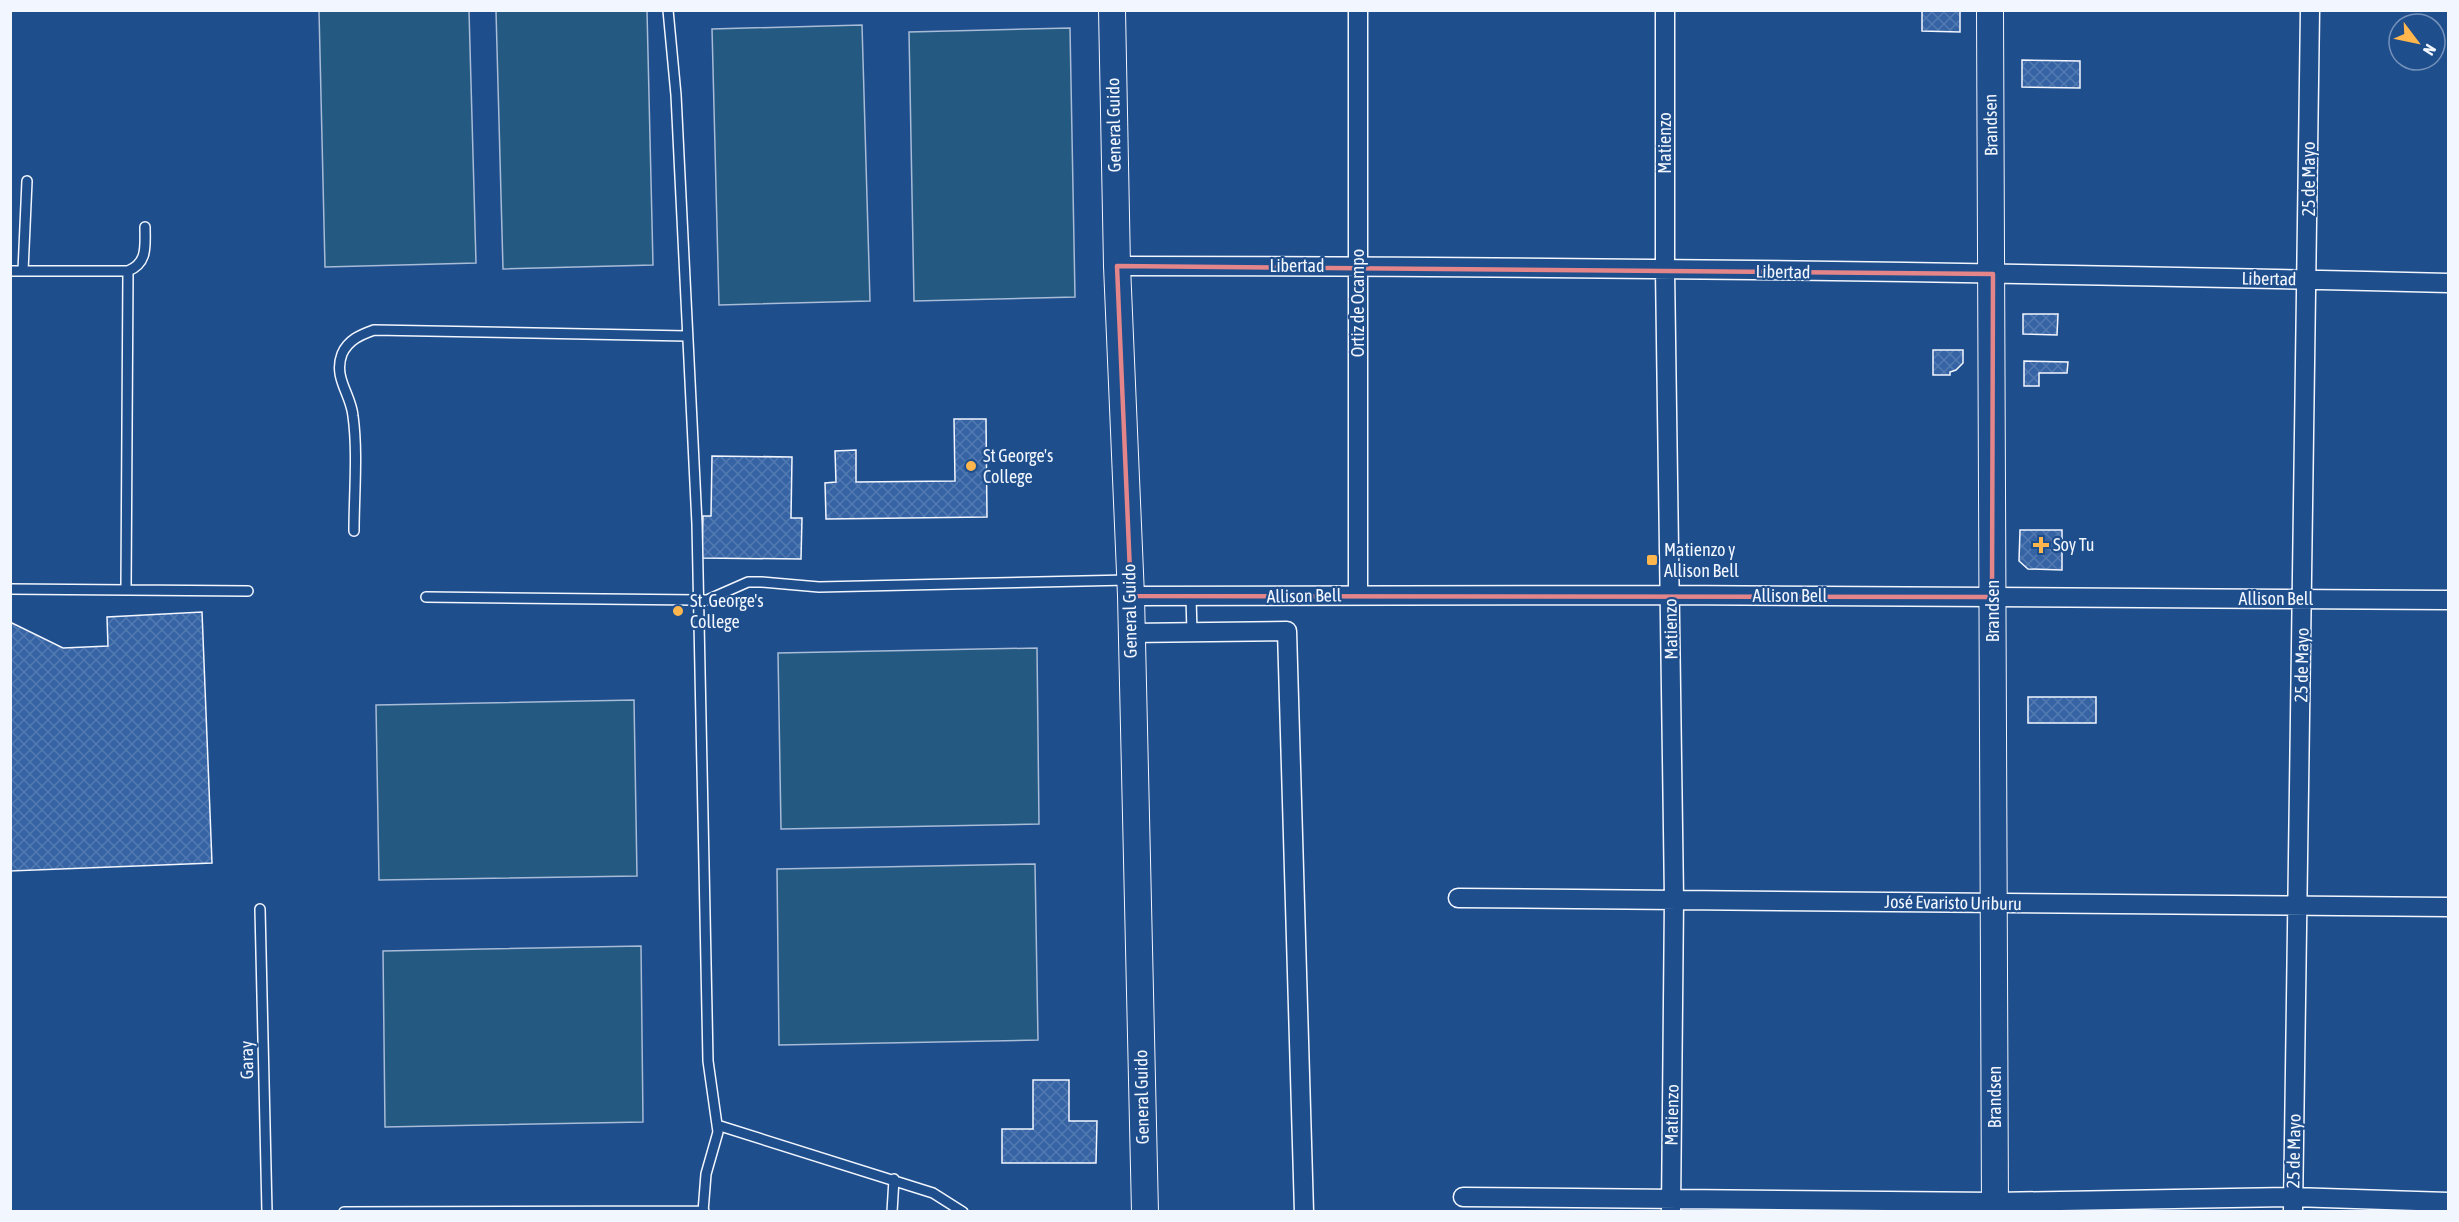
<svg xmlns="http://www.w3.org/2000/svg" width="2459" height="1222" viewBox="0 0 2459 1222" font-family="'Asap Condensed',sans-serif">
	<style>
		.grass { fill: #245a82; stroke: #a8bbd7; stroke-width: 1.5 }
		.building { fill: url(#building-cross-hatch); stroke: #f2f6ff; stroke-width: 1.5 }
		.lines { fill: none; stroke-linecap: round; stroke-linejoin: round }
		.lane-casing { stroke: #f2f6ff; stroke-width: 12 }
		.street-casing { stroke: #f2f6ff; stroke-width: 21 }
		.secondary-casing { stroke: #f2f6ff; stroke-width: 28 }
		.lane { stroke: #1f4e8c; stroke-width: 9 }
		.street { stroke: #1f4e8c; stroke-width: 18 }
		.secondary { stroke: #1f4e8c; stroke-width: 26 }
		.marked { fill: none; stroke: #e38589; stroke-width: 4.5; stroke-linejoin: round }
		.poi-dot { fill: #ffb74d; stroke: #1f4e8c; stroke-width: 2 }
		.labels { text-anchor: middle; stroke-width: 4.5; stroke-linejoin: round; paint-order: stroke }
		.street-label { font-size: 18px; fill: #f2f6ff; stroke: #1f4e8c }
		.poi-label { font-size: 18px; fill: #f2f6ff; stroke: #1f4e8c; text-anchor: start }
	</style>
	<defs>
		<pattern id="building-cross-hatch" width="8" height="8" patternUnits="userSpaceOnUse" patternTransform="scale(1.5)"><rect width="8" height="8" fill="#3563a3"/><path d="M0 0l8 8M0 8l8-8" fill="none" stroke="#537ab1"/></pattern>
	</defs>
	<rect width="100%" height="100%" fill="#1f4e8c"/>
	<path class="grass" d="M319 11H469L476 263 325 267Z
		M496 11H647L653 265 503 269Z
		M862 25 870 301 719 305 712 29Z
		M1070 28 1075 297 914 301 909 32Z
		M1037 648 1039 824 781 829 778 653Z
		M634 700 637 876 379 880 376 705Z
		M1035 864 1038 1040 779 1045 777 869Z
		M641 946 643 1122 385 1127 383 951Z"/>
	<path class="building" d="M1922 10H1960V32L1922 31Z
		M2022 60 2080 61V88L2022 87Z
		M2023 314H2058L2057 335 2023 334Z
		M1933 350H1963V363L1956 370 1950 372V375H1933Z
		M2024 361 2068 362 2067 373H2039V386H2024Z
		M954 419H986L987 517 826 519 825 483 836 482 835 451 856 450V482L955 481Z
		M712 456 792 457 791 518H802L801 559 702 558 703 516H711Z
		M2020 530H2062V570L2028 569 2019 561Z
		M202 612 212 863 10 871V622L63 648 108 646 107 617Z
		M2028 697H2096V723H2028Z
		M1033 1080H1069V1121H1097L1096 1163H1002V1129H1033Z"/>
	<g class="lines">
		<g class="lane-casing">
			<path id="lane" d="M668 10 676 95 697 524 708 1061 718 1132 706 1174 703 1212
				M10 271H128C148 263 145 246 145 227
				M23 271 27 181
				M354 531C354 494 358 453 353 416 351 394 333 378 342 354 348 340 360 335 374 330L687 336
				M10 589 248 591
				M126 589 128 271
				M426 597 697 600H707L748 582H761L819 587 1128 580
				M1191 597 1192 632
				M260 909 267 1212
				M717 1125 933 1193 963 1212
				M344 1212 704 1211
				M892 1212 894 1179"/>
		</g>
		<g class="street-casing">
			<path id="street" d="M1358 10V595
				M1665 10V270L1674 899 1671 1212
				M1117 266C1561 266 2005 272 2448 283
				M1131 596 1670 595 2448 600
				M1130 633 1287 631 1304 1212
				M1458 898 2448 907
				M1463 1197 1995 1202 2293 1197 2448 1202
				M2293 1212 2310 10"/>
		</g>
		<g class="secondary-casing">
			<path id="secondary" d="M1112 10 1117 266 1131 596 1145 1212
				M1990 10 1995 1212"/>
		</g>
		<use href="#lane" class="lane"/>
		<use href="#street" class="street"/>
		<use href="#secondary" class="secondary"/>
	</g>
	<path class="marked" d="M1117 266 1993 274 1992 597 1131 596Z"/>
	<g class="poi-dot">
		<circle cx="971" cy="466" r="6"/>
		<path d="M2038 536h6v6h6v6h-6v6h-6v-6h-6v-6h6z"/>
		<rect x="1646" y="554" width="12" height="12" rx="3"/>
		<circle cx="678" cy="611" r="6"/>
	</g>
	<g class="labels">
		<g class="street-label">
			<text transform="translate(1114 125) rotate(-91)" y="6">General Guido</text>
			<text transform="translate(1991 125) rotate(-91)" y="6">Brandsen</text>
			<text transform="translate(1665 143) rotate(-90)" y="6">Matienzo</text>
			<text transform="translate(2309 179) rotate(-90)" y="6">25 de Mayo</text>
			<text x="1297" y="272">Libertad</text>
			<text transform="translate(1783 272) rotate(1)" y="6">Libertad</text>
			<text transform="translate(2269 279) rotate(1)" y="6">Libertad</text>
			<text transform="translate(1358 303) rotate(-90)" y="6">Ortiz de Ocampo</text>
			<text transform="translate(1304 596) rotate(-1)" y="6">Allison Bell</text>
			<text x="1790" y="602">Allison Bell</text>
			<text x="2276" y="605">Allison Bell</text>
			<text transform="translate(1130 611) rotate(-91)" y="6">General Guido</text>
			<text transform="translate(1993 611) rotate(-90)" y="6">Brandsen</text>
			<text transform="translate(1671 629) rotate(-91)" y="6">Matienzo</text>
			<text transform="translate(2302 665) rotate(-89)" y="6">25 de Mayo</text>
			<text transform="translate(1953 903) rotate(1)" y="6">José Evaristo Uriburu</text>
			<text transform="translate(247 1060) rotate(-91)" y="6">Garay</text>
			<text transform="translate(1142 1097) rotate(-91)" y="6">General Guido</text>
			<text transform="translate(1995 1097) rotate(-90)" y="6">Brandsen</text>
			<text transform="translate(1672 1115) rotate(-89)" y="6">Matienzo</text>
			<text transform="translate(2294 1151) rotate(-89)" y="6">25 de Mayo</text>
		</g>
		<g class="poi-label">
			<text x="983" y="462">St George's<tspan x="983" dy="21">College</tspan></text>
			<text x="2053" y="551">Soy Tu</text>
			<text x="1664" y="556">Matienzo y<tspan x="1664" dy="21">Allison Bell</tspan></text>
			<text x="690" y="607">St. George's<tspan x="690" dy="21">College</tspan></text>
		</g>
	</g>
	<rect width="2459" height="1222" fill="none" stroke="#f2f6ff" stroke-width="24"/>
	<g transform="translate(2417 42) rotate(122)"><circle r="28" fill="#1f4e8c" stroke="#7391ba" stroke-width="1.5"/>
	<path d="M0-4.5L10 22L0 15L-10 22Z" fill="#ffb74d"/>
	<text y="-9" font-size="16" font-weight="bold" text-anchor="middle" fill="#f2f6ff">N</text>
	</g>
</svg>
